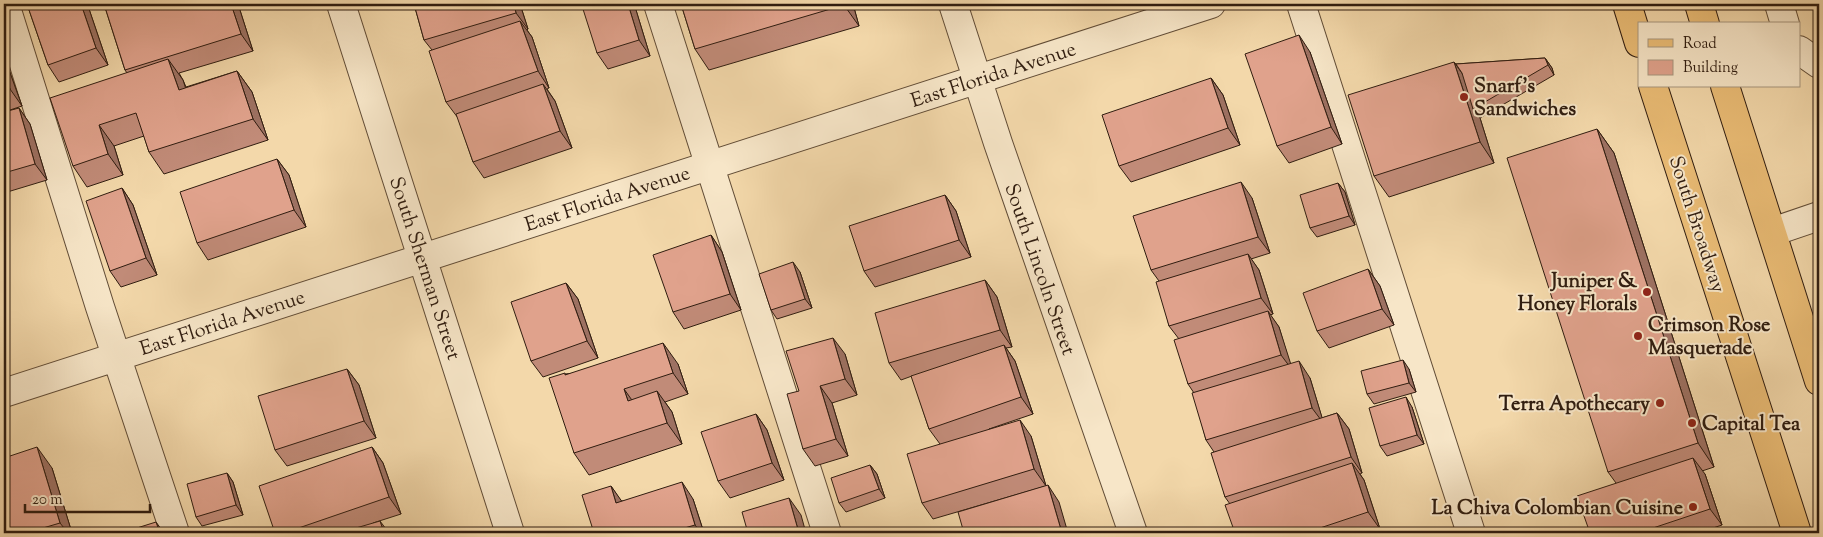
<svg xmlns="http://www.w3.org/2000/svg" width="1823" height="537" viewBox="0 0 1823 537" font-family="'Sorts Mill Goudy',serif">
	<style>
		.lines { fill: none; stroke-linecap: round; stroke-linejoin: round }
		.minor-casing { stroke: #614c36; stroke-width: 30 }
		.major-casing { stroke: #301d10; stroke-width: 30 }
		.minor { stroke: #f7e6c8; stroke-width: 28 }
		.major { stroke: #eabc75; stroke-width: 28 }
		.wall { fill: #c18b78; stroke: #301d10 }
		.shaded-wall { fill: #9d7162; stroke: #301d10 }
		.building { fill: #e0a28c; stroke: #301d10 }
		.poi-dot { fill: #8f2418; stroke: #f7e6c8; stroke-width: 2 }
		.labels { text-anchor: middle; stroke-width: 4; stroke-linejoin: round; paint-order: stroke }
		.street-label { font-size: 20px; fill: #301d10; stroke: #f7e6c8 }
		.poi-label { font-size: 20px; font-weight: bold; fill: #301d10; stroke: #f7e6c8; text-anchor: start }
	</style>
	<rect width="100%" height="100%" fill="#f3d8aa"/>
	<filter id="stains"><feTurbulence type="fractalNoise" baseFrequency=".004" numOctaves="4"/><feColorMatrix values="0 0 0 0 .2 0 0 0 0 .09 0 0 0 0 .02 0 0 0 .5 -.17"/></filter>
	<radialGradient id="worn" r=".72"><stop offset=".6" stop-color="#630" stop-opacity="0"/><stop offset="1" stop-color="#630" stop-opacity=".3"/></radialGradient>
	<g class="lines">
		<g class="minor-casing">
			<path id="minor" d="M5 4 100 307 175 533
				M341 4 510 533
				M658 4 827 533
				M953 4 998 143 1133 533
				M1301 4 1471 533
				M1779 4 1785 24
				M1799 50 1819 64
				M1772 232 1819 216
				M4 393 1211 4"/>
		</g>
		<g class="major-casing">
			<path id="major" d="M1627 4 1639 43
				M1699 4 1705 24
				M1653 86 1797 533
				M1725 86 1819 381"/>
		</g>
		<use href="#minor" class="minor"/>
		<use href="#major" class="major"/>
	</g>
	<path class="wall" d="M26 4H87L88 6 108 65 59 82 48 65 28 7Z
		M104 4H238L253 51 179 73 183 80 186 87 237 71 252 92 268 140 164 174 149 152 144 136 114 146 123 175 87 187 73 166 127 73 125 70Z
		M414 4H520L528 29 527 30 532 37 549 88 547 89 555 101 572 148 484 178 473 162 458 118 446 102 432 50 424 40Z
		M591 4H631L636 10 650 56 608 69 597 53Z
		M681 4H853L859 26 709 70 695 49Z
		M1310 52 1342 144 1289 163 1277 146Z
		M4 56 22 106 4 112Z
		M1545 58 1552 68 1554 75 1480 118 1494 163 1389 197 1374 176 1454 62 1456 64Z
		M1211 78 1223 95 1240 145 1131 182 1119 166Z
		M19 108 30 124 47 180 4 193V112Z
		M1597 129 1614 153 1714 467 1702 471 1705 474 1722 525 1698 533H1590L1616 483 1608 472Z
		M277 159 289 175 306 227 208 260 197 243Z
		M1338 183 1345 192 1355 225 1317 237 1310 228Z
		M122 188 133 205 157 275 121 287 110 271Z
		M945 195 956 211 971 257 875 287 864 271Z
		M1252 198 1270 253 1251 259 1259 270 1273 314 1270 315 1279 327 1290 364 1310 378 1322 418 1337 413 1349 429 1362 473 1360 474 1364 480 1380 529 1366 533H1235L1230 504 1225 497 1214 452 1206 440 1194 393 1188 384 1179 339 1169 326 1159 281 1151 270Z
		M711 235 722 252 741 310 684 329 673 312Z
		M1368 269 1380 286 1394 325 1329 348 1317 331Z
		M800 272 812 308 777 319 771 310Z
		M985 280 997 297 1012 347 1006 348 1015 361 1033 414 989 429 1031 436 1046 486 933 519 922 503 940 444 929 429 912 376 901 380 889 363Z
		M566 283 578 299 598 358 543 377 531 361Z
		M845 354 857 395 832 403 848 456 815 466 803 449 799 391Z
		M678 364 688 394 665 402 672 412 682 444 589 475 574 453 565 374Z
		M347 369 359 385 376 438 287 466 275 450Z
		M1409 369 1416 392 1374 404 1367 394Z
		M1412 407 1424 444 1387 456 1380 446Z
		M756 414 767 430 784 480 730 498 718 481Z
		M372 447 383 463 401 514 373 523 389 533H275Z
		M870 465 877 474 885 498 846 512 839 503Z
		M52 468 72 533H4Z
		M227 473 233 482 243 515 202 526 196 517Z
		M611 486 621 501 693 499 704 533H594Z"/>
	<path class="shaded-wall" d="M81 4H87L88 6 108 65 96 48Z
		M231 4H238L253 51 241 34Z
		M514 4H520L528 29 516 13Z
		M628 4H631L636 10 650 56 639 40Z
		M844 4H853L859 26 844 5Z
		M520 21 532 37 549 88 538 71Z
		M1299 35 1310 52 1342 144 1331 127Z
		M4 56 22 106 10 89 4 72Z
		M1545 58 1552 68 1554 75 1548 65Z
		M168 59 183 80 193 111 179 90Z
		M1454 62 1469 83 1473 109 1480 118 1494 163 1480 142Z
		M237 71 252 92 268 140 253 119Z
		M1211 78 1223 95 1240 145 1228 128Z
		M543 84 555 101 572 148 560 131Z
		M19 108 30 124 47 180 35 164Z
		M99 125 114 146 123 175 108 154Z
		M1597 129 1614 153 1714 467 1698 443Z
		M277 159 289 175 306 227 294 210Z
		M1241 182 1252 198 1270 253 1258 237Z
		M1338 183 1345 192 1355 225 1349 216Z
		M122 188 133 205 157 275 146 258Z
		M945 195 956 211 971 257 959 240Z
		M711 235 722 252 741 310 730 294Z
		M1248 254 1259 270 1273 314 1261 298Z
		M793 262 800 272 812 308 805 299Z
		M1368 269 1380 286 1394 325 1382 309Z
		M985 280 997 297 1012 347 1000 330Z
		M566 283 578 299 598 358 587 341Z
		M1268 311 1279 327 1293 371 1281 355Z
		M833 338 845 354 857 395 845 379Z
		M663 343 678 364 688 394 673 373Z
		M1004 345 1015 361 1033 414 1021 397Z
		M1403 360 1409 369 1416 392 1409 383Z
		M1299 361 1310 378 1324 424 1312 408Z
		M347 369 359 385 376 438 364 421Z
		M820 386 832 403 848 456 836 439Z
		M624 389 639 410 628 401Z
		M657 391 672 412 682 444 667 423Z
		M1406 397 1412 407 1424 444 1417 435Z
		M1337 413 1349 429 1362 473 1351 457Z
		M756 414 767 430 784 480 772 463Z
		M1020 420 1031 436 1046 486 1034 469Z
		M37 447 52 468 72 533H68L60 523Z
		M372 447 383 463 401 514 389 497Z
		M1693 458 1705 474 1722 525 1710 509Z
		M1352 463 1364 480 1380 529 1368 512Z
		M870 465 877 474 885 498 879 489Z
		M227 473 233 482 243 515 236 505Z
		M682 482 693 499 704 533H701L695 525Z
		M1048 485 1059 502 1068 533H1062Z
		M611 486 623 503H616Z
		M789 498 801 515 806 533H799Z
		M380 521 389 533H384Z
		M156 522 164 533H160Z"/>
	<path class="building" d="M36 4H81L96 48 48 65 28 7Z
		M104 4H231L241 34 125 70Z
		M414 4H514L516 13 424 40Z
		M591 4H628L639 40 597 53 582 6Z
		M681 4H844V5L695 49Z
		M520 21 538 71 446 102 429 51Z
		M1299 35 1331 127 1277 146 1245 54Z
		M1545 58 1548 65 1473 109 1462 73 1456 64Z
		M168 59 179 90 237 71 253 119 149 152 136 113 99 125 108 154 73 166 50 98Z
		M1454 62 1480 142 1374 176 1348 95Z
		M4 72 10 89 4 91Z
		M1211 78 1228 128 1119 166 1102 115Z
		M543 84 560 131 473 162 456 114Z
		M19 108 35 164 4 173V112Z
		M1597 129 1698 443 1608 472 1507 158Z
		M277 159 294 210 197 243 180 192Z
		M1241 182 1258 237 1151 270 1133 216Z
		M1338 183 1349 216 1310 228 1300 195Z
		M122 188 146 258 110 271 86 201Z
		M945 195 959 240 864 271 849 226Z
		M711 235 730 294 673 312 653 255Z
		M1248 254 1261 298 1169 326 1156 282Z
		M793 262 805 299 771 310 759 274Z
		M1368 269 1382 309 1317 331 1303 293Z
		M985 280 1000 330 889 363 875 313Z
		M566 283 587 341 531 361 511 302Z
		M1268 311 1281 355 1188 384 1174 340Z
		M833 338 845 379 820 386 836 439 803 449 787 394 799 391 786 351Z
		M663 343 673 373 624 389 628 401 657 391 667 423 574 453 549 378 565 373V375Z
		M1004 345 1021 397 929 429 911 376Z
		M1403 360 1409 383 1367 394 1361 371Z
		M1299 361 1312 408 1206 440 1192 393Z
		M347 369 364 421 275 450 258 396Z
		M1406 397 1417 435 1380 446 1369 408Z
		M1337 413 1351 457 1225 497 1211 453Z
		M756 414 772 463 718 481 701 432Z
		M1020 420 1034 469 922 503 907 454Z
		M37 447 60 523 26 533H4V458Z
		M372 447 389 497 284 533H275L259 486Z
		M1693 458 1710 509 1638 533H1590L1577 496Z
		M1352 463 1368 512 1305 533H1235L1225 505Z
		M870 465 879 489 839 503 831 478Z
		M227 473 236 505 196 517 187 484Z
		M682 482 695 525 667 533H594L582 495 611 486 616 503Z
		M1048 485 1062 533H964L958 512Z
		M789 498 799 533H748L742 512Z
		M380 521 384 533H339Z
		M156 522 160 533H121Z
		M1444 528 1446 533H1427Z"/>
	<g class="poi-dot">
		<circle cx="1464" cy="97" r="5"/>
		<circle cx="1647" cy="292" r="5"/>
		<circle cx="1638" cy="336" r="5"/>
		<circle cx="1660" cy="403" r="5"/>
		<circle cx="1692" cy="423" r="5"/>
		<circle cx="1693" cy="507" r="5"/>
	</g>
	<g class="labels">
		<g class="street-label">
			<text transform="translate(993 74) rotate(-18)" y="7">East Florida Avenue</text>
			<text transform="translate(607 198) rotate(-18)" y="7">East Florida Avenue</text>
			<text transform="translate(1698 224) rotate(72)" y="7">South Broadway</text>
			<text transform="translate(426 268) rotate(72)" y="7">South Sherman Street</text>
			<text transform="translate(1041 269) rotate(71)" y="7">South Lincoln Street</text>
			<text transform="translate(222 322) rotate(-18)" y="7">East Florida Avenue</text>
		</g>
		<g class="poi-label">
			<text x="1474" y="92">Snarf's<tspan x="1474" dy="23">Sandwiches</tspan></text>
			<text x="1637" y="287" text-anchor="end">Juniper &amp;<tspan x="1637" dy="23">Honey Florals</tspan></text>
			<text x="1648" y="331">Crimson Rose<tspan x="1648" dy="23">Masquerade</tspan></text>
			<text x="1650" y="410" text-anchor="end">Terra Apothecary</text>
			<text x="1702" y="430">Capital Tea</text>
			<text x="1683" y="514" text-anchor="end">La Chiva Colombian Cuisine</text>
		</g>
	</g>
	<rect width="1823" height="537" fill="none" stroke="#f3d8aa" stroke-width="20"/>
	<rect x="5" y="5" width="1813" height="527" fill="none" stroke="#301d10" stroke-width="2.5"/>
	<rect x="10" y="10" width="1803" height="517" fill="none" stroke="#301d10"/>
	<rect x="1638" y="22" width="162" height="65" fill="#f7e6c8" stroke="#a7967e"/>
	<rect x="1648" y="39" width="25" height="8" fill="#eabc75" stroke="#a7967e"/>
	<text x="1683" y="48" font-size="15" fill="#301d10">Road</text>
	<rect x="1648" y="60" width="25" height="15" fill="#e0a28c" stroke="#a7967e"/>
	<text x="1683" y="72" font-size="15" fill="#301d10">Building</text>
	<path d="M25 504v8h125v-8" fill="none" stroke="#301d10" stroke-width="2.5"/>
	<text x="32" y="504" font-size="15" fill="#301d10" stroke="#f7e6c8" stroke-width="4" paint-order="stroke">20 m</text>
	<rect width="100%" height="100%" filter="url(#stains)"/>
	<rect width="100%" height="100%" fill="url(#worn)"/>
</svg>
